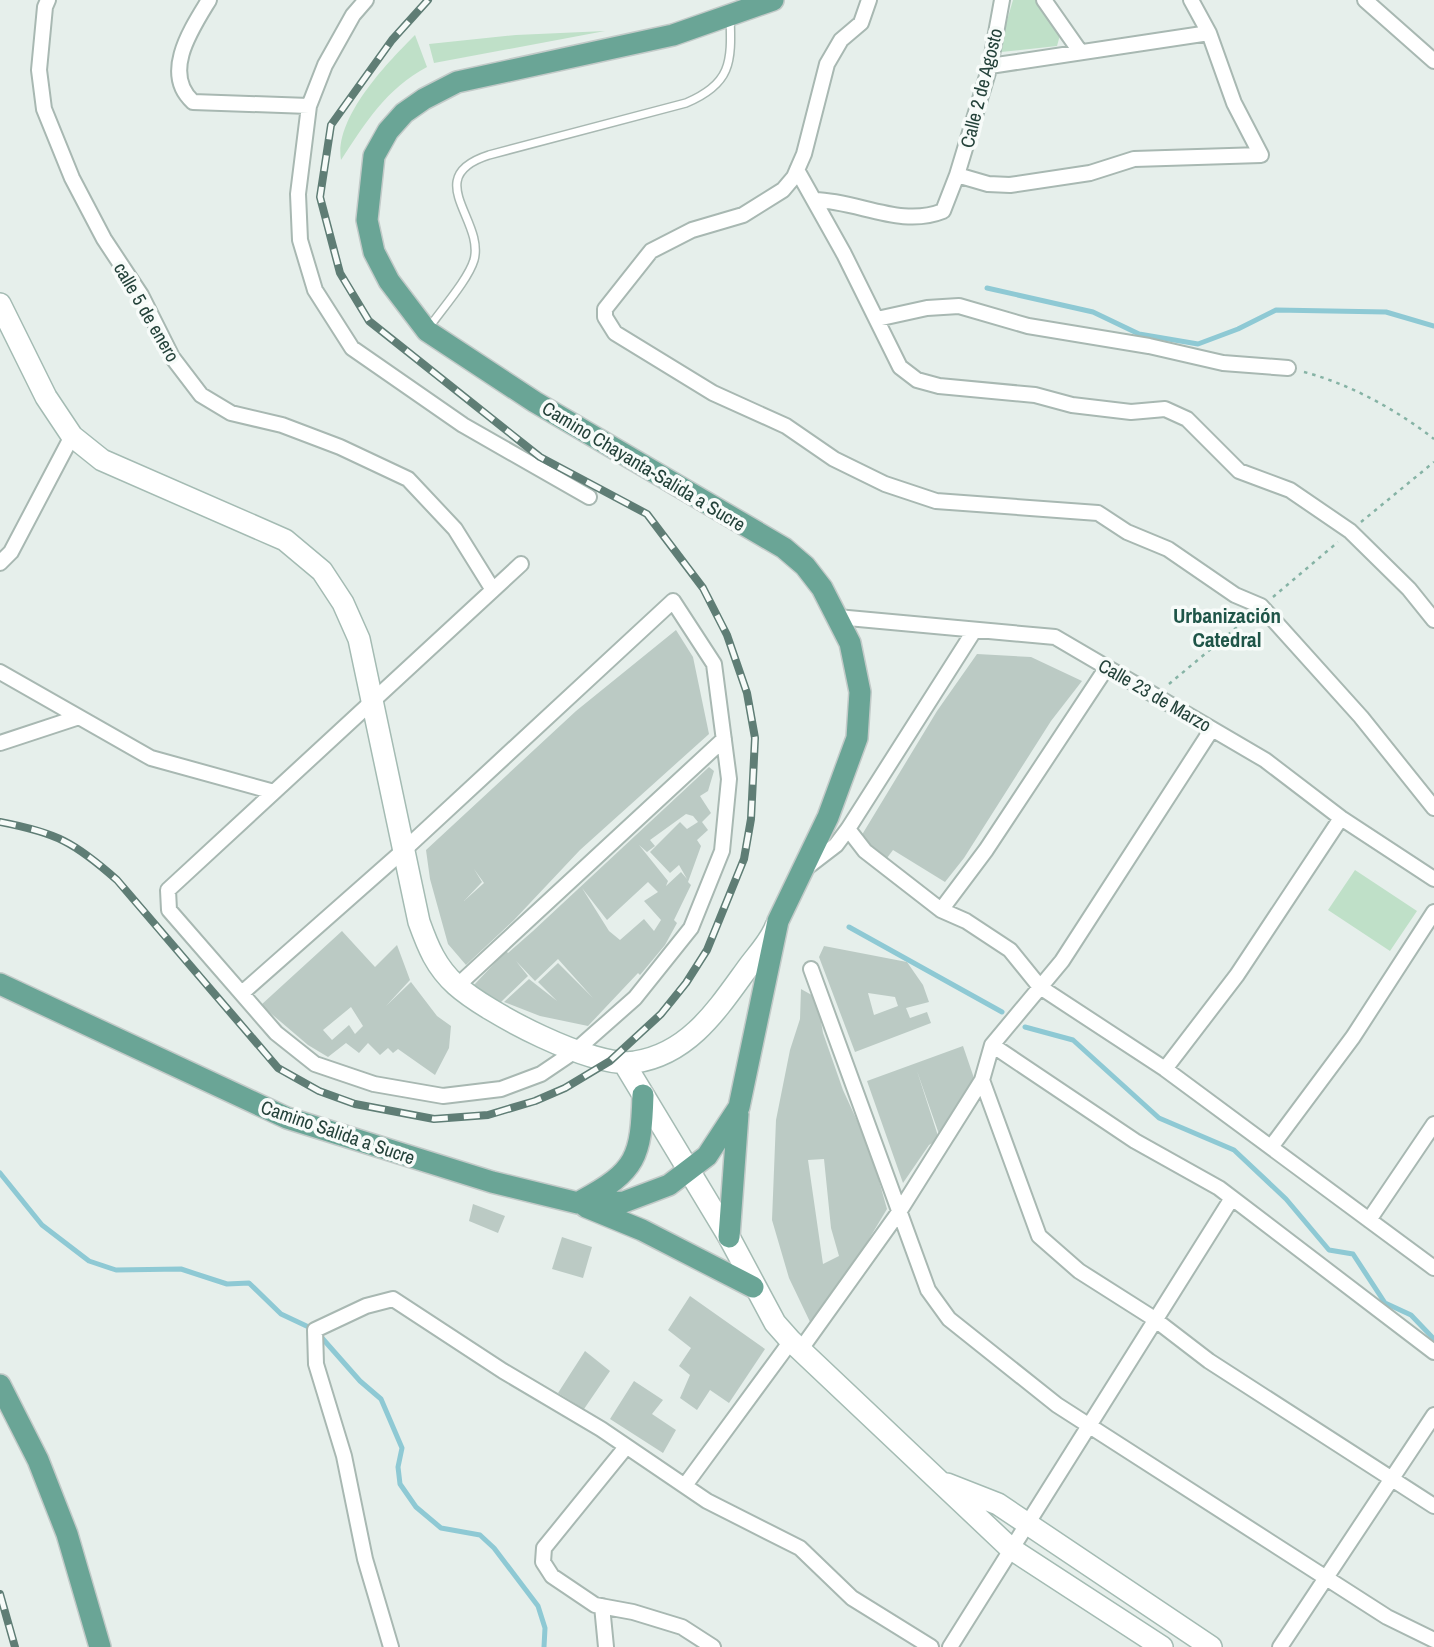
<svg xmlns="http://www.w3.org/2000/svg" width="1434" height="1647" viewBox="0 0 1434 1647" font-family="'Archivo Narrow',sans-serif">
	<style>
		.green { fill: #bfe0c8 }
		.lines { fill: none; stroke-linecap: round; stroke-linejoin: round }
		.stream { stroke: #8ec9d4; stroke-width: 5 }
		.building { fill: #bbcac4; fill-rule: evenodd }
		.service-casing { stroke: #a8b8b2; stroke-width: 10 }
		.minor-casing { stroke: #a8b8b2; stroke-width: 18 }
		.secondary-casing { stroke: #a4bbb3; stroke-width: 24 }
		.primary-casing { stroke: #c2cac8; stroke-width: 24 }
		.path { stroke: #86b3a5; stroke-width: 2.5; stroke-dasharray: 3.5 5; stroke-linecap: butt }
		.service { stroke: #fff; stroke-width: 7 }
		.minor { stroke: #fff; stroke-width: 14 }
		.secondary { stroke: #fff; stroke-width: 21 }
		.primary { stroke: #6aa596; stroke-width: 21 }
		.rail-casing { stroke: #5f7d75; stroke-width: 8 }
		.rail { stroke: #f7fbf9; stroke-width: 5; stroke-dasharray: 16; stroke-linecap: butt }
		.labels { text-anchor: middle; stroke-width: 7; stroke-linejoin: round; paint-order: stroke }
		.street-label { font-size: 19px; fill: #24423a; stroke: #f7fbf9 }
		.neighbourhood-label { font-size: 21px; font-weight: bold; fill: #1f5548; stroke: #f7fbf9 }
	</style>
	<rect width="100%" height="100%" fill="#e6efeb"/>
	<path class="green" d="M1013 0H1040L1060 35 1057 46 1001 52 999 48Z
		M605 31 434 63 429 44 516 35Z
		M415 35 427 67C386 89 366 122 341 160 334 118 387 63 415 35Z
		M1355 870 1417 911 1390 951 1328 910Z"/>
	<g class="lines">
		<path class="stream" d="M987 288 1093 312 1139 334 1198 344 1238 329 1276 310 1386 312 1434 326
			M849 927 1002 1012
			M1025 1027 1073 1040 1159 1118 1234 1150 1286 1199 1329 1250 1353 1254 1385 1303 1411 1315 1434 1339
			M0 1173 42 1225 89 1261 116 1270 181 1269 227 1284 249 1283 281 1314 315 1330 360 1381 381 1399 402 1448 398 1467 400 1484 416 1507 441 1528 480 1535 494 1548 538 1606 545 1628 544 1647"/>
	</g>
	<path class="building" d="M676 630 693 657 709 734 580 850 514 920 466 965 448 944 430 879 426 850 576 711ZM474 869 484 883 464 901 482 882Z
		M977 654 1031 657 1082 681 1051 721 964 858 945 882 893 850 887 858 860 838 937 711Z
		M709 767 714 771 708 791 700 796 711 813 702 822 708 830 697 840 701 846 688 882 691 885 674 920 677 923 665 945 640 975 638 973 588 1026 540 1016 504 1002 529 979 557 1001 538 982 558 963 593 998 558 959 535 981 516 961 528 976 500 1003 474 985 506 951 508 953 533 931ZM686 814 693 816 698 822 687 829 680 822 650 852 670 873 679 865 687 879 681 872 666 886 668 881 639 845 647 852 655 846 650 840ZM648 882 658 892 644 901 661 920 654 931 644 919 620 940 609 931 582 888 607 920Z
		M342 931 375 967 397 945 410 980 386 1006 411 982 437 1016 451 1026 449 1048 435 1075 398 1049 393 1053 388 1048 380 1055 368 1043 359 1053 346 1043 328 1057 308 1045 261 1005ZM351 1007 363 1026 355 1034 349 1025 332 1040 323 1030Z
		M824 946 907 962 923 985 929 1002 906 1008 910 1018 927 1012 931 1023 855 1052 819 957ZM868 993 895 997 898 1006 874 1015Z
		M801 989 817 998 823 1033 843 1090 870 1149 887 1209 848 1274 811 1324 789 1278 772 1220 776 1120 790 1050 800 1019ZM824 1159 831 1228 839 1256 823 1264 808 1160Z
		M963 1046 975 1081 940 1137 917 1071 939 1139 929 1145 903 1183 867 1081Z
		M473 1204 505 1216 498 1233 469 1221Z
		M562 1237 592 1247 583 1278 552 1269Z
		M690 1296 765 1349 729 1403 710 1390 697 1410 680 1398 690 1375 679 1366 691 1348 668 1330Z
		M585 1351 610 1371 584 1409 558 1393Z
		M634 1381 663 1400 652 1414 676 1430 663 1453 610 1419Z"/>
	<g class="lines">
		<g class="service-casing">
			<path id="service" d="M428 329C441 310 468 280 474 260 485 220 420 177 489 155L686 103C731 84 732 63 730 17"/>
		</g>
		<g class="minor-casing">
			<path id="minor" d="M48 0 45 7 39 70 44 109 72 178 104 239 141 295 172 357 201 395 231 413 282 425 340 447 408 479 455 529 493 590
				M209 0C192 28 161 73 193 102L309 106
				M366 0 353 15 325 65 309 106 298 194 300 240 315 290 352 348 463 425 589 497
				M869 0 861 23 841 40 827 64 804 154 794 177 783 190 743 215 692 230 651 251 605 309V317L615 333 713 393 786 426 834 459 885 484 936 501 1098 513 1127 532 1168 549 1235 595 1261 606 1361 717 1434 808
				M1044 0 1079 50
				M1365 0 1434 61
				M990 66 1209 33
				M797 170 844 254 900 367 917 380 939 386 1035 395 1072 405 1131 412 1165 409 1187 419 1239 471 1290 490 1350 531 1409 589 1434 620
				M957 175 990 66 1002 0
				M815 200C859 201 901 228 943 211L957 175 988 184 1010 185 1090 173 1134 159 1261 155 1234 103 1209 33 1191 0
				M877 319 927 308 959 306 1028 326 1149 346 1223 363 1288 368
				M0 563 11 552 72 436
				M837 617 1055 637 1265 760 1341 818 1434 879
				M0 672 151 758 274 792
				M1212 729 1062 961 992 1045 982 1080 1039 1236 1079 1271 1153 1318 1209 1361 1434 1506
				M0 743 79 717
				M848 829 865 851 941 910 966 921 1010 950 1040 987 1165 1069 1434 1268
				M806 868 836 845 848 829 974 631
				M941 910 986 850 1107 667
				M811 969 928 1290 949 1319 1057 1405 1387 1617 1434 1640
				M457 986 724 739
				M242 993 404 850 673 601 714 664 729 779 722 851 691 928 635 998 575 1051 541 1074 501 1089 443 1096 374 1084 315 1064 276 1033 169 910 168 890 521 564
				M992 1045 1135 1141 1219 1188 1434 1352
				M1165 1069 1237 975 1341 818
				M1271 1147 1353 1037 1434 912
				M1369 1220 1434 1124
				M801 1349 899 1212 982 1080
				M626 1447 544 1548 543 1562 552 1576 595 1605 633 1612 682 1627 713 1647
				M686 1484 791 1341
				M602 1606 606 1647
				M391 1647 365 1559 344 1456 316 1364 315 1330 366 1306 393 1299 503 1371 601 1429 707 1501 800 1548 852 1598 931 1647
				M950 1647 1232 1198
				M1280 1647 1434 1415"/>
		</g>
		<g class="secondary-casing">
			<path id="secondary" d="M0 304 46 397 72 436 102 460 285 540 322 571 343 603 359 639 419 922C428 947 436 967 456 985 487 1013 594 1069 635 1062 690 1054 719 1007 749 966 758 954 771 940 776 926
				M624 1063 729 1237 775 1323 791 1341 1010 1548 1162 1647
				M947 1484 998 1504 1211 1647"/>
		</g>
		<g class="primary-casing">
			<path id="primary" d="M0 984 287 1118 492 1182 578 1203 624 1202 669 1185 707 1156 739 1107 778 921 828 817 857 738 860 692 850 643 822 588 805 566 784 548 535 402 427 331 389 281 374 252 367 220 374 156 388 131 404 113 424 99 457 82 673 35 773 0
				M581 1201C637 1171 641 1157 643 1095
				M586 1207 642 1230 753 1287
				M729 1237 738 1114
				M0 1385 38 1460 67 1534 100 1647"/>
		</g>
		<path class="path" d="M1304 372C1350 384 1397 410 1434 439
			M1361 522 1434 462
			M1273 597 1338 542
			M1169 684 1249 617"/>
		<use href="#service" class="service"/>
		<use href="#minor" class="minor"/>
		<use href="#secondary" class="secondary"/>
		<use href="#primary" class="primary"/>
		<g class="rail-casing">
			<path id="rail" d="M0 822C57 833 74 842 117 880L278 1068 319 1091 355 1104 434 1119 488 1115 535 1101 565 1088 610 1061 661 1014 686 983 707 950 744 859 751 819 755 738 747 693 727 635 703 588 647 514 540 457 369 321 340 273 320 197 331 125 392 40 428 0
				M0 1594 15 1647"/>
		</g>
		<use href="#rail" class="rail"/>
	</g>
	<g class="labels">
		<g class="street-label">
			<text transform="translate(981 88) rotate(-76)" y="7">Calle 2 de Agosto</text>
			<text transform="translate(147 312) rotate(60)" y="7">calle 5 de enero</text>
			<text transform="translate(644 466) rotate(31)" y="7">Camino Chayanta-Salida a Sucre</text>
			<text transform="translate(1155 695) rotate(30)" y="7">Calle 23 de Marzo</text>
			<text transform="translate(338 1132) rotate(19)" y="7">Camino Salida a Sucre</text>
		</g>
		<g class="neighbourhood-label">
			<text x="1227" y="623">Urbanización<tspan x="1227" dy="24">Catedral</tspan></text>
		</g>
	</g>
</svg>
